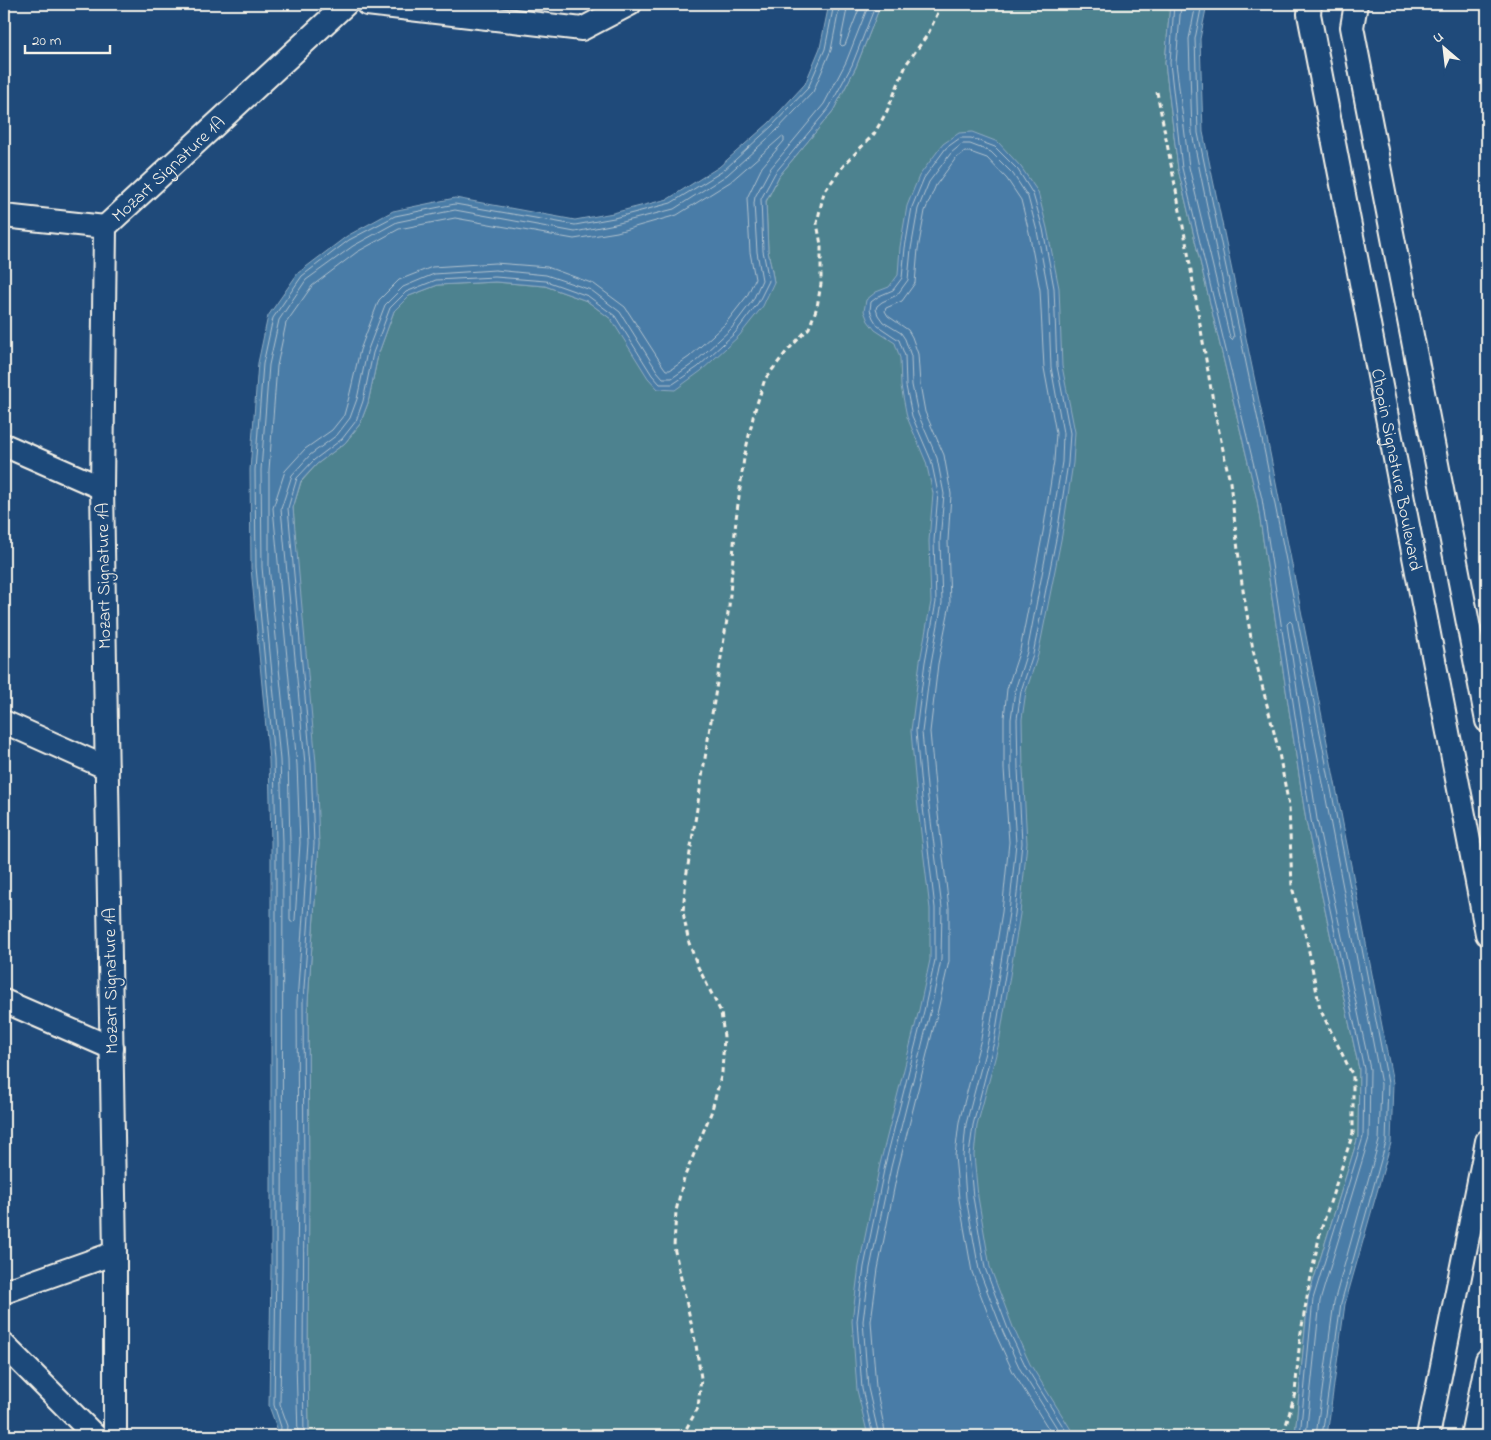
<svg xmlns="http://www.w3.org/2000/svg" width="1491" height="1440" viewBox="0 0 1491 1440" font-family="'Indie Flower',sans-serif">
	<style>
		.green { fill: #4e828f; stroke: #a1babc }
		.water { fill: #4a7ca7; stroke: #8eabc1 }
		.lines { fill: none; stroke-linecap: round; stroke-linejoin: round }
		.shore { stroke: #b0c2ce; stroke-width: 1 }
		.street-casing { stroke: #f4f1e8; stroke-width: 26 }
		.path { stroke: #f4f1e8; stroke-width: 3; stroke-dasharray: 5 4; stroke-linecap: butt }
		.street { stroke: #1f4a7a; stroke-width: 22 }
		.labels { text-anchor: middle; stroke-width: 4; stroke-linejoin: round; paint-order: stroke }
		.street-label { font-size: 18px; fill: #f4f1e8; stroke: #1f4a7a }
	</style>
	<rect width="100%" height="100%" fill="#1f4a7a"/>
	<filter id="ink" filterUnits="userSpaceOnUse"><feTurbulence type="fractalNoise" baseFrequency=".02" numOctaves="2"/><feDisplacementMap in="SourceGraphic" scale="10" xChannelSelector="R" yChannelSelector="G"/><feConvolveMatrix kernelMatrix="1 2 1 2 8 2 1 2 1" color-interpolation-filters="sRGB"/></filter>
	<g filter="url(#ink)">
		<path class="green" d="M881 4H1170L1165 63 1178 169 1257 500 1306 821 1359 1069 1358 1137 1308 1298 1295 1436H309L308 1361V1002L319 844 293 508 301 482 317 464 345 443 360 424 368 403 378 355 394 311 409 296 438 285 495 282 545 286 587 301 611 319 774 282 768 251 766 202 779 176 833 111 856 67Z"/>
		<path class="water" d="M829 4H881L856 67 833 111 779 176 766 201 768 251 774 282 763 306 739 336 701 371 675 390 658 389 648 378 611 319 587 301 545 286 495 282 438 285 409 296 394 311 378 355 368 403 360 424 345 443 317 464 301 481 293 508 316 763 319 844 308 1002 309 1184 308 1361 309 1436H275L277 1428 269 1406 271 1268V842L269 760 251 568 250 470 258 363 268 316 298 273 347 236 393 211 455 198 575 220 613 213 668 199 719 167 769 123 805 84 820 48Z
			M1170 4H1207L1200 39 1203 132 1270 453 1339 803 1393 1083 1391 1143 1345 1304 1327 1436H1295L1308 1298 1358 1137 1359 1069 1306 821 1257 500 1178 169 1165 63Z
			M972 132 998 142 1021 167 1038 192 1047 228 1059 288 1062 366 1075 432 1073 463 1062 535 1038 655 1026 691 1022 719 1023 769 1027 843 1020 914 999 1043 977 1126 974 1155 978 1197 990 1267 1013 1327 1030 1364 1075 1436H868L857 1390 852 1321 859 1266 880 1164 919 1010 930 960V909L917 799 911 731 920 661 931 602 929 541 933 493 926 462 907 417 901 386 900 358 895 343 875 330 868 321 864 311 866 300 876 292 889 287 898 275 900 247 907 206 919 176 943 144 959 133Z"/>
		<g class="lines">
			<path class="shore" d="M848 4 840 44 842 46 845 45 861 4
				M1174 4 1170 63 1182 168 1262 499 1311 820 1364 1069 1363 1137 1313 1299 1300 1436
				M1181 4 1176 63 1189 167 1230 338 1232 340 1234 337 1192 133 1189 39 1196 4
				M1202 4 1195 39 1198 133 1265 454 1334 804 1388 1083 1386 1142 1341 1303 1322 1436
				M782 137 784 138V141L762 167 747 198 750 252 755 279 747 296 725 324 689 357 670 370H666L663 366 625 307 594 284 547 267 495 263 432 267 399 280 379 300 360 350 349 397 344 415 332 430 305 449 285 471 273 508 297 765 300 843 295 920 293 922H291L290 920V842L288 759 269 566V470L277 366 286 323 312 286 357 252 399 229 455 218 574 239 617 232 677 215 730 182Z
				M280 1436 281 1427 274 1405 276 1268V842L274 760 256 567 255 470 263 364 273 318 302 276 349 240 395 216 455 204 575 225 614 218 671 203 723 171 772 126 808 88 825 49 834 4
				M287 1436 288 1426 280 1404 282 1268 283 842 280 760 262 567 261 470 269 365 279 320 306 280 353 246 397 222 455 210 575 232 615 224 674 209 727 175 776 131 813 92 831 50 840 4
				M298 1436 296 1361 298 1184 297 1002 308 843 305 764 281 509 292 475 310 455 337 435 350 418 357 399 367 352 385 305 403 287 434 274 495 270 546 275 591 290 620 312 657 371 663 378H672L694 363 731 329 753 300 762 280 757 252 754 203 755 197 770 169 824 104 846 62 869 4
				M304 1436 303 1361 304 1184 303 1002 314 844 311 764 288 508 297 478 314 460 342 439 356 421 363 401 373 353 390 308 406 292 436 280 495 277 546 281 588 296 615 316 652 375 660 384H673L698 367 735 333 758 303 769 281 763 251 761 199 775 173 829 108 852 65 876 4
				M873 1436 862 1389 857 1321 864 1267 885 1165 924 1011 935 960V908L922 799 916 731 925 662 936 602 934 541 938 493 931 460 912 416 906 386 905 356 899 340 878 326 873 318 870 310 871 302 879 296 893 290 902 278 905 248 912 207 924 178 946 148 960 138H971L995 147 1018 170 1033 194 1043 229 1054 288 1057 366 1070 433 1068 463 1057 534 1033 654 1021 691 1017 719 1018 769 1022 843 1015 914 994 1042 973 1125 969 1155 973 1197 985 1268 1008 1329 1026 1367 1069 1436
				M879 1436 868 1388 863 1321 870 1268 891 1167 930 1013 941 960 942 908 928 798 922 732 931 663 942 603 940 541 944 494 937 458 918 414 912 385 911 356 905 339 901 333 883 322 878 315 876 309 877 306 882 302 897 295 908 280 911 249 918 209 929 182 951 153 962 144H970L991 152 1013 174 1028 197 1037 231 1048 289 1051 367 1063 433 1062 462 1050 533 1027 652 1015 690 1011 719V769L1016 843 1009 913 988 1041 966 1124 963 1156 966 1198 979 1270 1003 1332 1020 1369 1062 1436
				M886 1436 876 1387 871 1321 878 1269 898 1169 937 1014 949 961V908L936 797 930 732 938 664 950 604 948 541 951 494 944 455 925 412 920 384 918 354 912 337 908 330 888 316 885 311 886 308 902 301 915 283 918 249 925 211 936 185 956 158 965 152H970L987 158 1007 179 1021 200 1029 232 1040 290 1044 368 1056 433 1054 461 1043 532 1020 650 1007 689 1004 718V769L1009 842 1002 912 981 1039 959 1122 955 1156 959 1199 972 1272 996 1335 1013 1372 1053 1436
				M1306 1436 1320 1301 1369 1138 1370 1069 1317 819 1287 624 1290 621 1292 623 1381 1084 1379 1141 1334 1302 1316 1436"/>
			<g class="street-casing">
				<g id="street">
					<path d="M367 4 582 29 630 4"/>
					<path id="s1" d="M1310 4 1309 14 1487 934"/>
					<path d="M1356 4 1352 27 1487 721"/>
					<path d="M4 216 105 227"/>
					<path d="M4 445 102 488"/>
					<path d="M4 722 107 768"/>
					<path d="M4 1001 112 1048"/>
					<path d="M4 1292 115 1253"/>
					<path d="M4 1345 95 1436"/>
					<path id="s2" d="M115 1436V1253L102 488 105 227 346 4"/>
					<path d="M1428 1436 1487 1141"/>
					<path d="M1472 1436 1487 1360"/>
				</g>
			</g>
			<path class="path" d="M1157 92 1187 247 1215 413 1230 482 1242 584 1253 650 1278 748 1289 806 1292 887 1307 941 1320 1009 1353 1076V1133L1320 1233 1308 1291 1300 1338 1295 1393 1283 1436
				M682 1436 698 1408 701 1378 696 1345 674 1247 676 1211 684 1178 711 1113 722 1073 724 1037 721 1012 698 967 689 943 683 912 686 878 729 607 736 519 744 458 754 413 765 379 787 351 809 328 817 307 821 284V245L817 223 824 192 844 165 874 134 887 111 907 63 928 34 942 4"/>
			<use href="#street" class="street"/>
		</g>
	</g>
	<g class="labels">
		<g class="street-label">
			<text dy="6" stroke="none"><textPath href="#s2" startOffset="1295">Mozart Signature 1A</textPath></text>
			<text dy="6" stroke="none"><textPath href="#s1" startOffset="474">Chopin Signature Boulevard</textPath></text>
			<text transform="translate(103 576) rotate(-91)" y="6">Mozart Signature 1A</text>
			<text transform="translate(110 981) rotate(-91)" y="6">Mozart Signature 1A</text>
		</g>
	</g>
	<rect width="1491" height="1440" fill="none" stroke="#1f4a7a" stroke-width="20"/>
	<rect x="10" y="10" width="1471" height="1420" fill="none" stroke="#f4f1e8" stroke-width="2" filter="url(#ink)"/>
	<g transform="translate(1444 48) rotate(332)" stroke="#1f4a7a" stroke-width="4" paint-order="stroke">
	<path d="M0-4L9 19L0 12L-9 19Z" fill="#f4f1e8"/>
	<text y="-8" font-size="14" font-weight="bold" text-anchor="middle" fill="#f4f1e8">U</text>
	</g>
	<path d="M25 45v8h85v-8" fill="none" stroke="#f4f1e8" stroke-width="2.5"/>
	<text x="32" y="45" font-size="15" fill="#f4f1e8" stroke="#1f4a7a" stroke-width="4" paint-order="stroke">20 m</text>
</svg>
